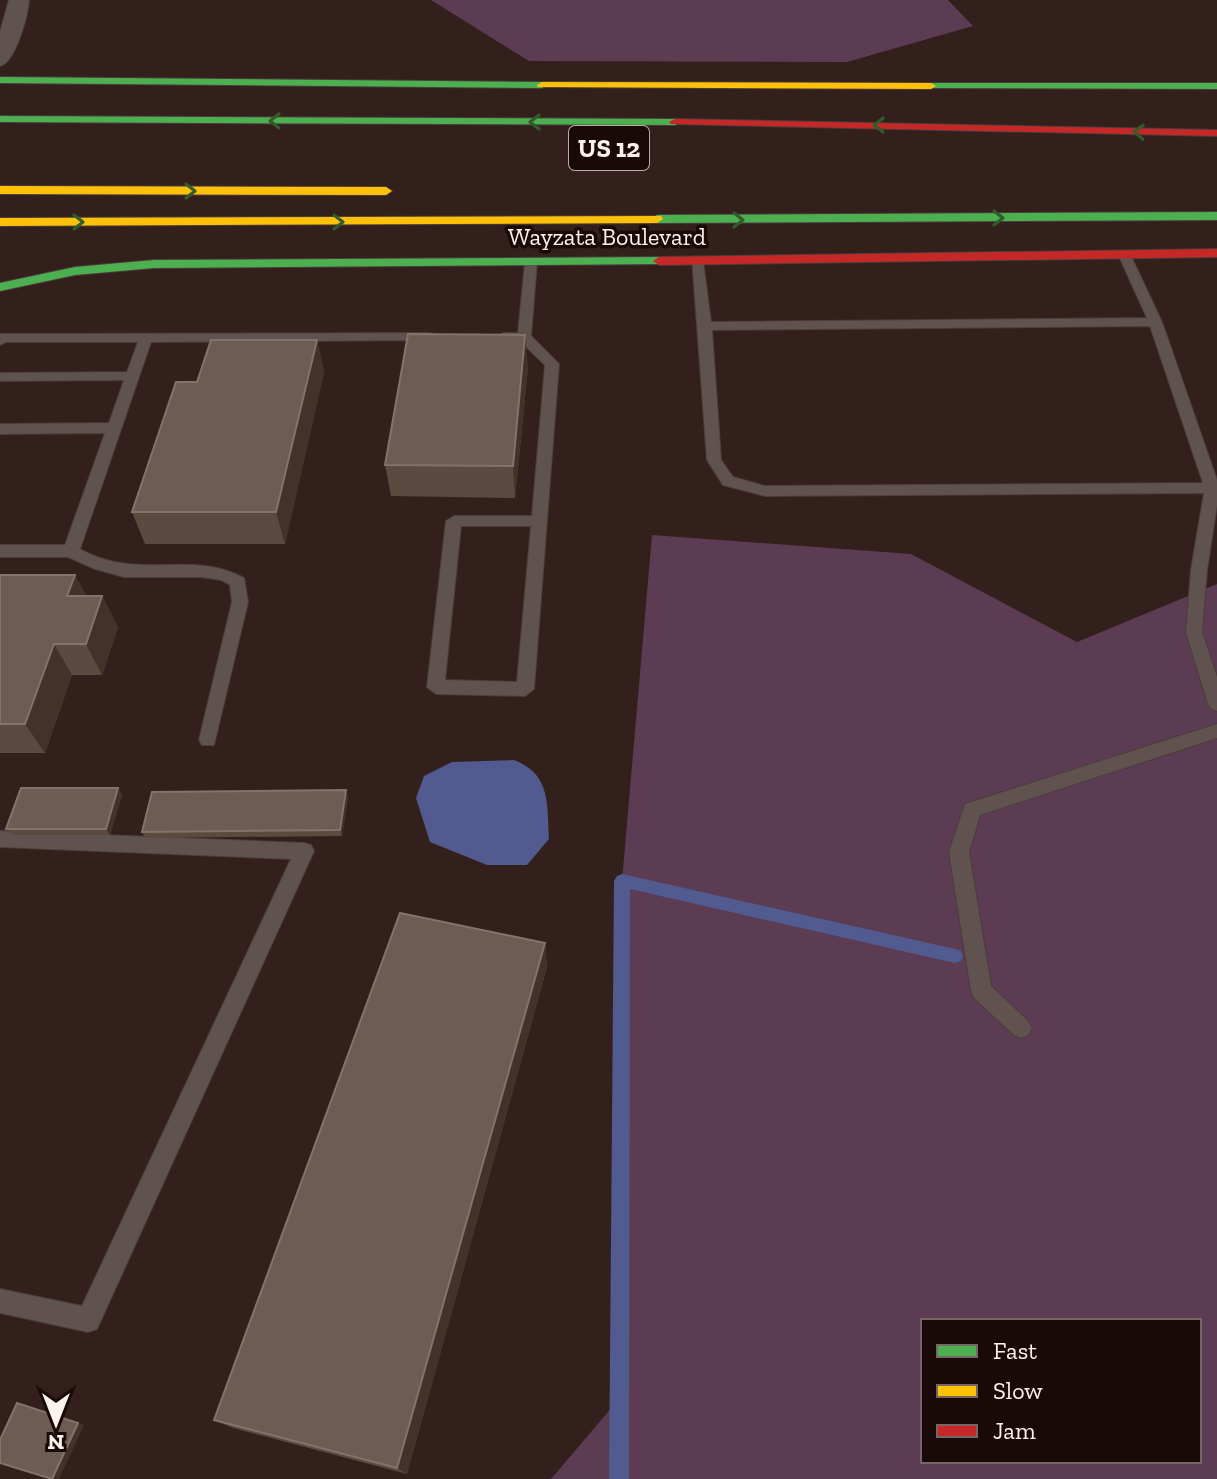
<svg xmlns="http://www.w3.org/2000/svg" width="1217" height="1479" viewBox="0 0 1217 1479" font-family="'Zilla Slab',serif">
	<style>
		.green { fill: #5c3c53; fill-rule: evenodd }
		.water { fill: #515b90 }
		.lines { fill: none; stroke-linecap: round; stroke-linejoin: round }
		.stream { fill: #515b90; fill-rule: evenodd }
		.lane-casing { stroke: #4b3d3b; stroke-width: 2 }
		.street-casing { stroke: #4b3d3b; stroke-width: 2 }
		.fast-casing { stroke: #4b3d3b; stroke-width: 2 }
		.slow-casing { stroke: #4b3d3b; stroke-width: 2 }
		.jam-casing { stroke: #4b3d3b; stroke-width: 2 }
		.lane { fill: #60524e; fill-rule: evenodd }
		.street { fill: #60524e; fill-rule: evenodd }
		.fast { fill: #4caf50; fill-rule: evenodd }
		.slow { fill: #ffc107; fill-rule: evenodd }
		.jam { fill: #c62828; fill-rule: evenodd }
		.wall { fill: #5b4a40 }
		.shaded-wall { fill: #44312a }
		.building { fill: #6c5c53; stroke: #83736b; stroke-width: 2 }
		.oneway { stroke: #325c2c }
		.labels { text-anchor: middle; stroke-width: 7; stroke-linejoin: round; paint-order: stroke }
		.far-street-label { font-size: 24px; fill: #fcf2ef; stroke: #190a07 }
		.shield { fill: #190a07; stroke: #b8aca9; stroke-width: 2 }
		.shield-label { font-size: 26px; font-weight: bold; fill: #fcf2ef }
	</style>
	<rect width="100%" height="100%" fill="#33201c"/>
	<path class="green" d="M431 0H948L973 26 847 62 529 61Z
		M652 535 911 554 1077 642 1217 584V1479H551L619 1399 622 881ZM923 1321H1199V1461H923Z"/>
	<path class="water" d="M514 760C551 774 547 804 549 839L527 865H487L430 842 416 798 424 776 452 762Z"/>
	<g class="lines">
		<path class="stream" d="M622 874 955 949 961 951 963 956 961 961 955 963 630 889 629 1479H609L614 881 617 876Z"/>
		<g class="lane-casing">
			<path id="lane" d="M1120 251 1130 254 1162 322 1217 480V505L1207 570 1202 632 1217 677V711L1211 709 1208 704 1186 632 1191 570 1204 493 765 496 723 485 707 460 692 258 703 261 711 322 1147 318 1118 254ZM1150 326 1203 483 765 486 733 477 721 460 712 330Z
				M531 258 537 262 531 336 559 364 534 689 525 696 436 694 427 687 446 521 454 516H532L545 365 520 341H503L496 337 503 333H518L525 262ZM461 526H531L517 682 445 680Z
				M429 333 434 334V340L151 342 80 549C139 582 191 549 244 578L248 602 214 745H202L199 740 232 602 230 585 221 580 201 577H124L95 569 68 557H0V545H65L105 433 0 434V424L109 423 124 380 0 381V373L127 372 138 342H6L0 345V334Z
				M1217 724V738L980 815 969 852 991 986 1028 1021 1032 1028 1028 1035 1021 1038 1014 1035 974 998 971 991 949 852 965 804Z
				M0 831 304 843 311 845 314 851 97 1329 88 1332 0 1313V1289L82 1306 291 859 0 847Z"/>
		</g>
		<g class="street-casing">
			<path id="street" d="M9 0H29C28 16 15 63 0 66V32Z"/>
		</g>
		<g class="fast-casing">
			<path id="fast" d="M0 77 542 82 547 85 542 88 0 83Z
				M931 83H1217V89L927 88 926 86Z
				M0 116 675 119 681 122 675 125 0 122Z
				M1217 212V220L657 223 651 219 657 215Z
				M659 257 665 261 664 264 154 268 75 275 0 291V283L75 267 154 260Z"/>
		</g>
		<g class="slow-casing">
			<path id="slow" d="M542 82 931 83 936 86 931 89 538 87 537 85Z
				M0 186 386 187 392 191 386 195 0 194Z
				M661 216 663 219 657 223 0 226V218Z"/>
		</g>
		<g class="jam-casing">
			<path id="jam" d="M675 119 1217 130V136L671 124 669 122Z
				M1217 249V257L659 265 653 261 659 257Z"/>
		</g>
		<use href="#lane" class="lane"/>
		<use href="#street" class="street"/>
		<use href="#fast" class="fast"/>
		<use href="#slow" class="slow"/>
		<use href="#jam" class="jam"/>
	</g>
	<path class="wall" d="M317 340 324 372 285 544H145L132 512 197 382Z
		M528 367 515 498 391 496 385 465Z
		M0 575H75L86 596H102L118 627 102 675H72L45 753H0Z
		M118 788 122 795 110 835H11L6 829Z
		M348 796 342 836 145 838 142 832Z
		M545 943 547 967 407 1474 233 1428 214 1420Z"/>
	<path class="shaded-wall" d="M525 335 528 367 515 498 513 466Z
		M317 340 324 372 285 544 276 512Z
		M75 575 91 606 67 596Z
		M102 596 118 627 102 675 86 644Z
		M54 644 72 675 45 753 25 724Z
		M118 788 122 795 110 835 106 829Z
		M346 790 348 796 342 836 340 830Z
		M545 943 547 967 407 1474 397 1468Z
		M78 1423 84 1425 59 1479H52Z"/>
	<path class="building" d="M408 334 525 335 513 466 385 465Z
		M211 340H317L276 512H132L176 382H197Z
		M0 575H75L67 596H102L86 644H54L25 724H0Z
		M21 788H118L106 829H6Z
		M346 790 340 830 142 832 152 792Z
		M400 913 545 943 397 1468 214 1420Z
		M17 1403 78 1423 52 1479 0 1463V1440Z"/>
	<defs><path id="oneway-chevron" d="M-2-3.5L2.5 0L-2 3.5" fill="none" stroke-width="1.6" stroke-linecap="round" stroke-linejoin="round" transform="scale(2)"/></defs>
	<g class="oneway">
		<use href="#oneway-chevron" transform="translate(275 121) rotate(-180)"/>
		<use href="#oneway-chevron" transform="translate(535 122) rotate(-180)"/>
		<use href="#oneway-chevron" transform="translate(879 125) rotate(-179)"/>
		<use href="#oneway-chevron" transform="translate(1139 132) rotate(-178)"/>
		<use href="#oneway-chevron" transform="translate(190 191)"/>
		<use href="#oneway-chevron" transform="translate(998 218)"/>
		<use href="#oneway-chevron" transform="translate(738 220)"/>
		<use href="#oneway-chevron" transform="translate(78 222)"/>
		<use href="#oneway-chevron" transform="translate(338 222)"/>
	</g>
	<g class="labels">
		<g class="far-street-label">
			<text x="607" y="245">Wayzata Boulevard</text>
		</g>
		<rect class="shield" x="569" y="126" width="80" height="44" rx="6"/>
		<g class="shield-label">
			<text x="609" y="157">US 12</text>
		</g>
	</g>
	<rect x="921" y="1319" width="280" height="144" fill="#190a07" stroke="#746764" stroke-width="2"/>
	<rect x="937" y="1345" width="40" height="12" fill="#4caf50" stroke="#746764" stroke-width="2"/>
	<text x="993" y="1359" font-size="24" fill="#fcf2ef">Fast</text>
	<rect x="937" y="1385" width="40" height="12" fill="#ffc107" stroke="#746764" stroke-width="2"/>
	<text x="993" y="1399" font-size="24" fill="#fcf2ef">Slow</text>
	<rect x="937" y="1425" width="40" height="12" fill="#c62828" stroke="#746764" stroke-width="2"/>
	<text x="993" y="1439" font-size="24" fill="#fcf2ef">Jam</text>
	<g transform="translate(56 1423) rotate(180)" stroke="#190a07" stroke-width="6" paint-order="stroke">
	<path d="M0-6L14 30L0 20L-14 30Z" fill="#fcf2ef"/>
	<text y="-12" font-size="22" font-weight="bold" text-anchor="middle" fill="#fcf2ef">N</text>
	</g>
</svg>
